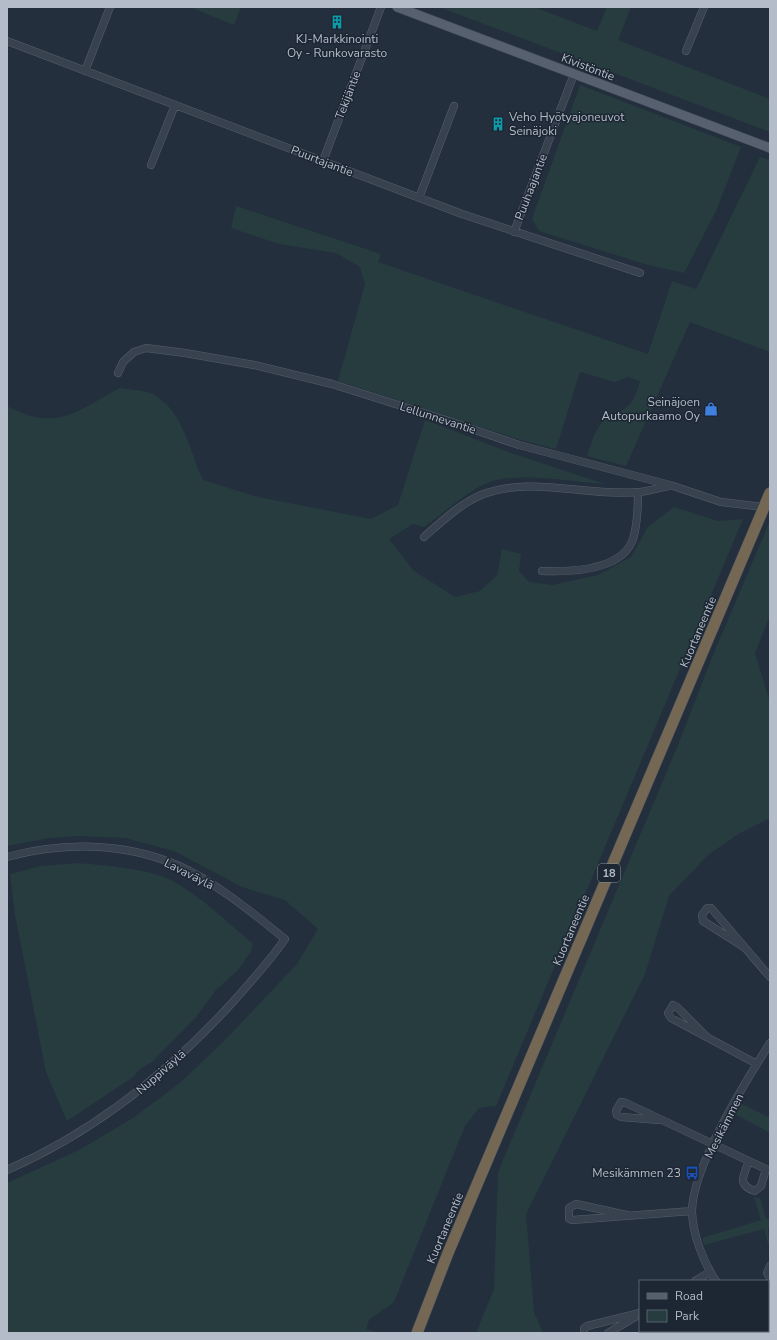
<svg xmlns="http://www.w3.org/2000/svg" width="777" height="1340" viewBox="0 0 777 1340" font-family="'Nunito Sans',sans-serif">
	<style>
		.green { fill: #263c3f }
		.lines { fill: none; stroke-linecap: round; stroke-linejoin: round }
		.minor-casing { stroke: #565f6c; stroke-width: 8 }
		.major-casing { stroke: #414a57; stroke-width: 10 }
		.highway-casing { stroke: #434c59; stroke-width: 12 }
		.minor { stroke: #38414e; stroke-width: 7 }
		.major { stroke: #56606e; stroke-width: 9 }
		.highway { stroke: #746855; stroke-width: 11 }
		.labels { text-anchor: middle; stroke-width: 3; stroke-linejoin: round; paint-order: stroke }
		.shield { fill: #1d2633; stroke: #878f9c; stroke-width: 1 }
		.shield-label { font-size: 11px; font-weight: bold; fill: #b4bcc9 }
		.poi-label { font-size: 12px; fill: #b4bcc9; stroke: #1d2633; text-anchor: end }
		.street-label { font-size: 12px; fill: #b4bcc9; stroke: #1d2633 }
	</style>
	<rect width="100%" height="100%" fill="#242f3e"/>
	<path class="green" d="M190 7H241L234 25Z
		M439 7H534L597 31 607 7H631L618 40 770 99V132Z
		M580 85 741 147 716 211 684 273 648 265 539 231 532 219Z
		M760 157 770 160V352L690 322 626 466 587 456 594 435 606 415C629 411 634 403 640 381L627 377 615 382 580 372 556 449 521 440 338 381 365 284 360 267 336 253 279 244 231 228 236 206 381 254 378 262 648 354 672 281 696 289Z
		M120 388C132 390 149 390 159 398 185 417 190 453 203 480L258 497 371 519 398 505 425 420 514 454 605 484C573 482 516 471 487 483 468 491 441 515 424 527L413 524 389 539 414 571 455 597 480 591 497 575 502 549 521 554 519 571 529 582 552 585 598 575 631 557 648 527 674 507 718 521 743 519 496 1106 479 1108 465 1126 394 1302 369 1320 366 1329 379 1333H7V1183L79 1150 133 1118 181 1082 226 1039 297 964 318 929 285 900 242 887 174 851 125 838 80 836 49 838 7 846V406C57 433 76 411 120 388Z
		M770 521V615L755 653 770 702V818L740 833 708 855 669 896 645 974 526 1214 534 1312 543 1333H476L494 1289 498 1172 678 745 713 655Z
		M77 863C102 865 150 869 171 880 201 896 227 922 253 944L250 953 237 971 216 990 196 1017 152 1062 140 1069 133 1077 67 1121 46 1072 15 915 10 874 41 866Z
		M742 1104 770 1118V1133L735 1114Z
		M754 1197 760 1198 766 1219 770 1218V1227L768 1228 770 1251 764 1229 704 1245 702 1238 761 1220Z"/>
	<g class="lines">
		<g class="minor-casing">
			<path id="minor" d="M7 41 462 214 640 273
				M686 51 704 7
				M85 71 110 7
				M323 161 381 7
				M151 165 175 105
				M419 198 454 106
				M514 232 574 74
				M118 373 123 362 134 352 146 348 185 353 254 365 332 384 452 422 519 445 670 485 721 502 764 507
				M424 537C441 522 460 504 481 495 531 475 585 497 638 492 648 492 658 488 668 486
				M542 571C570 572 622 571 633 539 637 526 638 505 638 492
				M7 857C62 842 123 842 177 865 214 881 253 913 285 939 269 962 250 983 231 1004 167 1074 94 1132 7 1170
				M744 947 703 921 702 915 707 908H711L770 977
				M707 1037 677 1007 673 1005 668 1013 671 1018 757 1064
				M659 1120 621 1117 617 1115 616 1111 621 1102 626 1103 766 1169 761 1186 755 1191C736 1185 744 1175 749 1161
				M631 1216 576 1204 569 1208V1219L572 1220 692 1211
				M770 1266 767 1273 770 1278
				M695 1281 710 1272
				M716 1281C703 1262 693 1235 692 1212 692 1167 745 1082 770 1043
				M757 1331 760 1333
				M584 1333V1328L587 1326 640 1313
				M608 1333 635 1317
				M742 1333 744 1331"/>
		</g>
		<g class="major-casing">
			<path id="major" d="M397 7 770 148"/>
		</g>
		<g class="highway-casing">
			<path id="highway" d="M417 1333 448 1253 770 493"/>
		</g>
		<use href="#minor" class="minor"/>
		<use href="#major" class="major"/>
		<use href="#highway" class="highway"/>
	</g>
	<defs>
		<g id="building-bare" transform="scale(1.08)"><path d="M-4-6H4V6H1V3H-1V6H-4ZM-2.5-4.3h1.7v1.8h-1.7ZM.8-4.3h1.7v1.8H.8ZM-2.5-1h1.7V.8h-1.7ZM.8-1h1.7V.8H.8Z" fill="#0f9aa8" stroke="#1d2633" stroke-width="2.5" paint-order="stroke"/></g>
		<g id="shop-bare" transform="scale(1.08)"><path d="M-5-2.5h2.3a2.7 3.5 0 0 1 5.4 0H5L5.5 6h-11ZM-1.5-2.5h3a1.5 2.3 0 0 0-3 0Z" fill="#3f7fe0" stroke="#1d2633" stroke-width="2.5" paint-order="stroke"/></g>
		<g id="bus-bare" transform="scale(1.08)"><path d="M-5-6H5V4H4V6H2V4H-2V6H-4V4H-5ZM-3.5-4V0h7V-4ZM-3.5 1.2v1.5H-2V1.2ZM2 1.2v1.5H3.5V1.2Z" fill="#1a4fb4" stroke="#1d2633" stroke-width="2.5" paint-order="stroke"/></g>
	</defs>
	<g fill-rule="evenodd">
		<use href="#building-bare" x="337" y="22"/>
		<use href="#building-bare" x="498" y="124"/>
		<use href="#shop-bare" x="711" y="409"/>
		<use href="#bus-bare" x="692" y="1173"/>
	</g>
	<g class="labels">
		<rect class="shield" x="598" y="864" width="22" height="18" rx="3"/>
		<g class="shield-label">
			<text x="609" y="877">18</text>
		</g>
		<g class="poi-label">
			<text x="337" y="43" text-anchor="middle">KJ-Markkinointi<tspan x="337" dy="14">Oy - Runkovarasto</tspan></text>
			<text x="509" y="121" text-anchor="start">Veho Hyötyajoneuvot<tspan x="509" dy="14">Seinäjoki</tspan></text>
			<text x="700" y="406">Seinäjoen<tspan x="700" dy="14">Autopurkaamo Oy</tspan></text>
			<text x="681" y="1177">Mesikämmen 23</text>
		</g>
		<g class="street-label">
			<text transform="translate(588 67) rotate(21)" y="4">Kivistöntie</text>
			<text transform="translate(348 95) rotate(-69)" y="4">Tekijäntie</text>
			<text transform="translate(322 161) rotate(21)" y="4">Puurtajantie</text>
			<text transform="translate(531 187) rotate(-69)" y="4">Puuhaajantie</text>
			<text transform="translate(438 418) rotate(18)" y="4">Lellunnevantie</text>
			<text transform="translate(698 632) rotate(-67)" y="4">Kuortaneentie</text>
			<text transform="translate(189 874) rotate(27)" y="4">Lavaväylä</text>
			<text transform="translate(571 930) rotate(-67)" y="4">Kuortaneentie</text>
			<text transform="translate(161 1072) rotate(-41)" y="4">Nuppiväylä</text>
			<text transform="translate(724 1126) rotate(-63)" y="4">Mesikämmen</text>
			<text transform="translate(445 1228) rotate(-67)" y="4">Kuortaneentie</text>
		</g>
	</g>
	<rect width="777" height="1340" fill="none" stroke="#b4bcc9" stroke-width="16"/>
	<rect x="639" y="1280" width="130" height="52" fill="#1d2633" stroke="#59626f"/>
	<rect x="647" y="1293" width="20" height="6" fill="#56606e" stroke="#59626f"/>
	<text x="675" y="1300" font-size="12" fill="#b4bcc9">Road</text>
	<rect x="647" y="1310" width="20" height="12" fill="#263c3f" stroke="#59626f"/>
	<text x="675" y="1320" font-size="12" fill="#b4bcc9">Park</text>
</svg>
